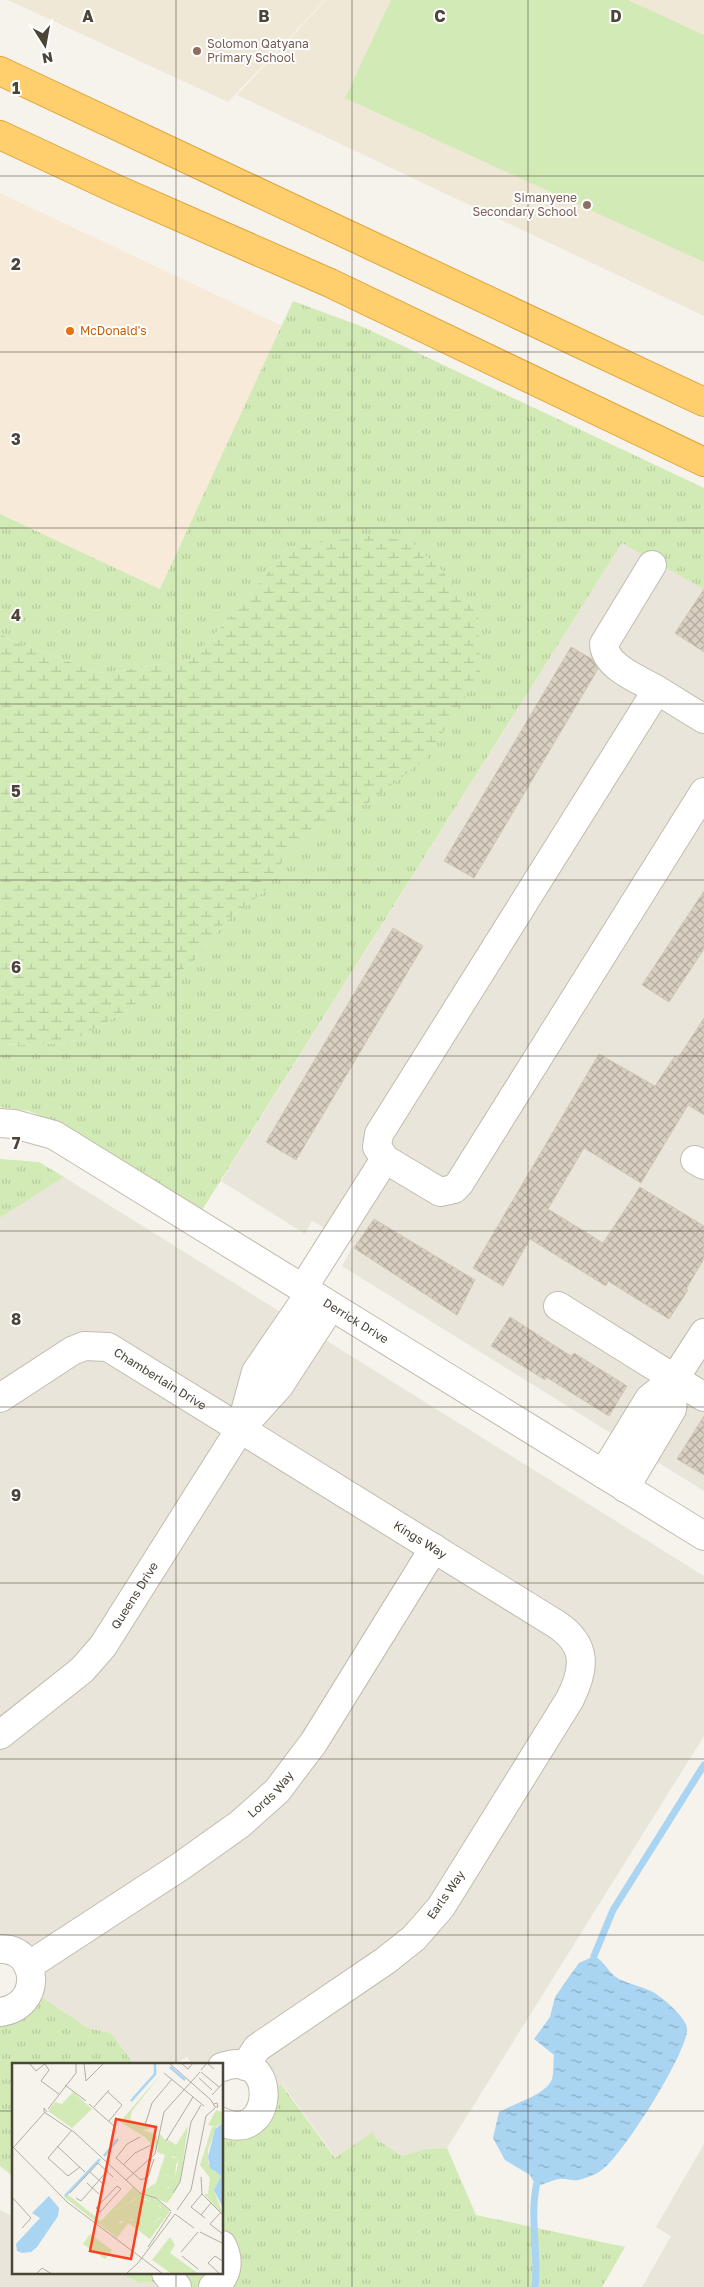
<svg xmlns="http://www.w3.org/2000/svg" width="704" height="2287" viewBox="0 0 704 2287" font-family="'Golos Text',sans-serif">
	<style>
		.residential { fill: #eae5da }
		.commercial { fill: #f7ead8 }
		.education { fill: #efe8d6 }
		.grass { fill: url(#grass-tufts) }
		.wetland { fill: url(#wetland-marsh) }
		.pitch { fill: #d2eab5 }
		.water { fill: url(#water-ripples) }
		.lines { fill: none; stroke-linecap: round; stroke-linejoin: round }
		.stream { stroke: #a9d4f2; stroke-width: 7 }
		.building { fill: url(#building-cross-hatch); stroke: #d3c7b4 }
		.minor-casing { stroke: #c2bbae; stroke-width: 30 }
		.highway-casing { stroke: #e0a43c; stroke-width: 30 }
		.minor { stroke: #fff; stroke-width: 28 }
		.highway { stroke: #ffcf6e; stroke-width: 28 }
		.grid { fill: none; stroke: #4b4439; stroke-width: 1; stroke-opacity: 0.55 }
		.education-dot { fill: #8d6e63; stroke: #fff; stroke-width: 2 }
		.food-dot { fill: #e8710a; stroke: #fff; stroke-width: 2 }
		.labels { text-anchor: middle; stroke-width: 4; stroke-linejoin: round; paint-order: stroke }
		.education-label { font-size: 12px; fill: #785e54; stroke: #fff; text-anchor: start }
		.food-label { font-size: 12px; fill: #c56008; stroke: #fff; text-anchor: start }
		.street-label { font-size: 12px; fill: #4b4439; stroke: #fff }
		.inset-river { fill: none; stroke: #a9d4f2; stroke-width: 2.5 }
		.inset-road { fill: none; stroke: #b2ada4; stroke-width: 1 }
		.view { fill: #fc3f1d; fill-opacity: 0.15; stroke: #fc3f1d; stroke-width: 2.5 }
		.inset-edge { fill: none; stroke: #4b4439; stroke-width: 2.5 }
		.grid-label { font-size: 16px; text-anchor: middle; font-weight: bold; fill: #4b4439; stroke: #fff; stroke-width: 4; stroke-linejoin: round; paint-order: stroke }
	</style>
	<defs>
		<pattern id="grass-tufts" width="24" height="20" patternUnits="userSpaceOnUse" patternTransform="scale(1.25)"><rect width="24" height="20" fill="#d2eab5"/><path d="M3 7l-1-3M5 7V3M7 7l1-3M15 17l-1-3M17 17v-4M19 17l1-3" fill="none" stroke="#b6ca9c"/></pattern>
		<pattern id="wetland-marsh" width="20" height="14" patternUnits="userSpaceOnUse" patternTransform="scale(1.25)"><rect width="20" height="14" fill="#d2eab5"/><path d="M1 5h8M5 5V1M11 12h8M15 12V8" fill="none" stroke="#b6ca9c"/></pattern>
		<pattern id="water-ripples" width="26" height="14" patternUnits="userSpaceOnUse" patternTransform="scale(1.25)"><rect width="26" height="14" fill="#a9d4f2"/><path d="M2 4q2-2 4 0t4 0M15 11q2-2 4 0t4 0" fill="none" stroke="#8caec5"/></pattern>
		<pattern id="building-cross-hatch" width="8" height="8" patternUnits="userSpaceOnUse" patternTransform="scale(1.25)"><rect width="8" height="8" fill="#d8cfc1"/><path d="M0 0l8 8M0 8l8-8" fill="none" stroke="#b1aa9e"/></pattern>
	</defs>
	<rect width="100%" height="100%" fill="#f6f3ec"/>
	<path class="residential" d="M622 543 704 586V1491L342 1266 354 1244 312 1221 305 1234 221 1181Z
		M64 1177 704 1576V1736L447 2148 426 2149 402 2156 376 2139 373 2133 336 2158 282 2084 273 2089 212 2064H192L187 2057 175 2064H134L111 2033 88 2028 37 1994 0 1942V1218Z
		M704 2144V2287H642L671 2236 656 2227Z
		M0 2210 14 2217V2273H121L139 2283 155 2282 159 2287H0Z"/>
	<path class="commercial" d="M0 193 282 326 160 589 0 514Z"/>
	<path class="education" d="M8 0H325L228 102Z
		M326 0H704V316L237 95Z"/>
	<path class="grass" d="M293 301 363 327 704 488V589L622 543 202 1210 65 1126 29 1111 0 1107V1045L69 1043 128 1010 193 962 227 920 266 890 286 855 331 813 368 803 389 786 478 614 443 572 410 541 288 547 244 603 190 660 100 673 8 639 0 633V514L160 589Z
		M0 1159 39 1162 64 1177 0 1218Z
		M37 1994 88 2028 111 2033 134 2064H14V2177L0 2166V2018Z
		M281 2084 335 2158 373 2132 376 2139 402 2156 426 2149 447 2148 476 2215 625 2247 602 2287H159L154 2282 139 2283 121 2273H222L223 2134Z"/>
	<path class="wetland" d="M370 536 410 541 443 572 478 614 480 673 427 758 368 803 331 813 286 855 266 890 227 920 193 962 128 1010 69 1043 0 1045V633L8 639 100 673 190 660 244 603 288 547Z"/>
	<path class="pitch" d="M391 0H628L704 35V262L345 98Z"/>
	<path class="water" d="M594 1956C604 1960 608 1973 619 1979 629 1984 640 1986 651 1991 660 1995 686 2017 687 2028 690 2049 619 2162 599 2172 594 2175 584 2179 578 2180 572 2181 565 2178 559 2179 553 2180 547 2183 541 2185L534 2182 530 2175 505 2160 493 2138 499 2112C515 2103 546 2095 552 2079 554 2072 553 2062 554 2055L534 2039 550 2017 555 1997 566 1981 579 1963Z"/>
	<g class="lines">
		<path class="stream" d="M594 1956 613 1910 704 1765
			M535 2287C539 2252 529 2217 537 2183"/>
	</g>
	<path class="building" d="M704 589V652L675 633Z
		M571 647 592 659 598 669 474 878 444 861Z
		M704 891V949L669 1002 642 985Z
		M393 928 423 946 296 1160 266 1142Z
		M704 1018V1115L688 1105 641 1183 584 1148 548 1209 603 1243 640 1187 704 1226V1259L686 1289 688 1290 669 1319 608 1281 606 1286 530 1239 503 1286 473 1268 599 1054 655 1086 675 1056 678 1058Z
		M374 1219 475 1280 457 1315 354 1248Z
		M510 1317 571 1356 574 1353 627 1386 609 1416 546 1377 545 1380 491 1346Z
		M704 1416V1475L677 1459Z"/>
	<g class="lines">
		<g class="minor-casing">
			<g id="minor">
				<path d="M652 565 604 644C605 667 639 679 657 690"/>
				<path d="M704 719 657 690 379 1134 377 1147 385 1159 440 1192 454 1189 459 1184 704 792"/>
				<path id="s1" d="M0 1123 14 1124 54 1135 704 1536"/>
				<path d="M695 1160 704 1165"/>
				<path d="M303 1288 385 1159"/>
				<path d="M558 1306 704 1397"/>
				<path id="s2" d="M0 1398 72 1351 84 1346 108 1347 556 1624C588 1645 585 1669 570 1699L441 1907 414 1938 385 1961 257 2048 245 2066"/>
				<path d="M242 1423 256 1372 310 1293"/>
				<path d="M603 1474 649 1399 675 1378 704 1333"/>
				<path d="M625 1488 672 1409 675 1378"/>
				<path id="s3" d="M0 1735 82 1670 103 1646 240 1429 279 1386 331 1306"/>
				<path d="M0 1949C40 1948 43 2007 0 2012"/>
				<path id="s4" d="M28 1966 181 1866 240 1824 277 1791 314 1742 434 1548"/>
				<path d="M222 2067C281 2046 274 2146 222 2122"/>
				<path d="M166 2273 177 2287"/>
				<path d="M213 2287C228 2277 230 2261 222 2245"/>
			</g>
		</g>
		<g class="highway-casing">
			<path id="highway" d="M0 71 704 402
				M0 135 116 189 330 283 704 462"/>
		</g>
		<use href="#minor" class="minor"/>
		<use href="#highway" class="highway"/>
	</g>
	<path class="grid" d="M176 0V2064M352 0V2287M528 0V2287M0 176H704M0 352H704M0 528H704M0 704H704M0 880H704M0 1056H704M0 1231H704M0 1407H704M0 1583H704M0 1759H704M0 1935H704M0 2111H14M222 2111H704M176 2273V2287"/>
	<g class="education-dot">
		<circle cx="197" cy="51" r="5"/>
		<circle cx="587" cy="205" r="5"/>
	</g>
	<circle class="food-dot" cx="70" cy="331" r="5"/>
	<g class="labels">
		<g class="education-label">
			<text x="207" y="48">Solomon Qatyana<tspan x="207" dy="14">Primary School</tspan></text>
			<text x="577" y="202" text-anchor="end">Simanyene<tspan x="577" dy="14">Secondary School</tspan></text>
		</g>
		<g class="food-label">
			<text x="80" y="335">McDonald's</text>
		</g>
		<g class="street-label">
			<text dy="4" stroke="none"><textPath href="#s1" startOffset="410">Derrick Drive</textPath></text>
			<text dy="4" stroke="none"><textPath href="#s2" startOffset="184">Chamberlain Drive</textPath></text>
			<text dy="4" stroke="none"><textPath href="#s2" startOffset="490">Kings Way</textPath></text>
			<text dy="4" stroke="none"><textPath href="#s3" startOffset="196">Queens Drive</textPath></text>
			<text dy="4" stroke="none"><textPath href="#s4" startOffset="298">Lords Way</textPath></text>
			<text transform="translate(446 1895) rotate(-55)" y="4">Earls Way</text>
		</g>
	</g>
	<g transform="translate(12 2063)">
		<rect width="211" height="211" fill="#f6f3ec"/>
		<path d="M150 10 120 48 118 56 139 65 131 67 145 72V87L133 74 108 59ZM61 29 80 46 60 65 36 48 43 39 50 41ZM176 63 168 119 159 135 155 140 129 129 144 120 153 92 145 89 147 70 155 79 157 77 164 82ZM160 93 167 96 163 114 153 112ZM152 115 158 124 152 128V136L138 129 145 126ZM200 64H204L196 87V100L201 108 209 113 202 127 211 152 192 131H196L198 115 188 102ZM121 124 127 130 143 135 158 148 138 176 116 160 105 175 52 134 55 131 89 158ZM123 136H133L149 144V155L140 161 115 156 108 161 102 148Z" fill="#d2eab5" fill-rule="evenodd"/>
		<path d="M158 94 168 96 164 101 163 114 153 112ZM152 115 158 123 152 128V136L137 129 145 126ZM126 135 143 140 151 147V153L142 159 140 166 132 167 120 156 101 160 98 155 102 148Z" fill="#d2eab5"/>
		<path d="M204 47 211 49V60L204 64 196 62Z" fill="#d2eab5"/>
		<path d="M78 171 100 187 93 196 71 181ZM158 174 163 182 158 190 187 211H160L140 197Z" fill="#d2eab5"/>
		<path d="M211 60V145L202 127 209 113 198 105 196 94 203 66ZM37 133 47 145 46 153 25 184 19 189 10 190 5 188 4 181 28 155 20 150Z" fill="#a9d4f2"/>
		<path class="inset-river" d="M158 4 173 17M119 38 143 11V0M92 93 106 76M53 133 88 96"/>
		<path class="inset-road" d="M17 0 24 8 34 0M72 0 74 18 92 0M157 0 199 37 203 44H206L205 40 202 41M169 0 176 6 181 0M33 1 37 7 29 18 47 31M189 7 195 0 202 6M189 9 207 24M152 10 192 43M187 15 200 27M53 22 74 38M96 29 110 42 97 58M200 32 212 19M77 41 102 63M82 44 97 27M36 46 64 10V0M35 49 32 45V49L62 69 128 130 144 135 159 148M133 62 140 40 160 16M60 67 36 95 56 113 68 104M128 74 115 81 104 95 129 117 136 114 142 96M156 76 154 78 181 34M0 83 55 139 151 211M45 83 73 109M1 85 33 49M111 102 123 90 139 82M78 109 91 121M189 114 190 131 179 144 193 155M114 117 143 91 152 49 188 9M75 120 87 131M105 123 109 126 88 149 84 145ZM58 130 86 100 101 114M161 130 168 119 179 59 189 42M190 131 212 153M0 134 19 155 10 165M64 135 69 138 96 107M165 147 179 127 194 53 203 45M208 150 198 161 212 172M163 151 182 165M189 152 199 140M188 169 212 181M136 184 159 149M169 189 186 169M170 193 186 206M24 211 30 205 40 211M114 211 126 200 163 151M208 211 196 200 203 193 212 199"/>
		<path class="view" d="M104 56 144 64 119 196 78 188Z"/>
		<rect width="211" height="211" class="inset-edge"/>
	</g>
	<g class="grid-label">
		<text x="88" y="22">A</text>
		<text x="264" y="22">B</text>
		<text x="440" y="22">C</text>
		<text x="616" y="22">D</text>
		<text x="16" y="94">1</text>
		<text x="16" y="270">2</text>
		<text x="16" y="445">3</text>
		<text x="16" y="621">4</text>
		<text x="16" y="797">5</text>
		<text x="16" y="973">6</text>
		<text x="16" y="1149">7</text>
		<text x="16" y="1325">8</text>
		<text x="16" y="1501">9</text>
	</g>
	<g transform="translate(45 45) rotate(169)" stroke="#ffffff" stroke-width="4" paint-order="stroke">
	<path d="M0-4L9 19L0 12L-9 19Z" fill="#4b4439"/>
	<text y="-8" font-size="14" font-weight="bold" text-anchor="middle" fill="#4b4439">N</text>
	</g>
</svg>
